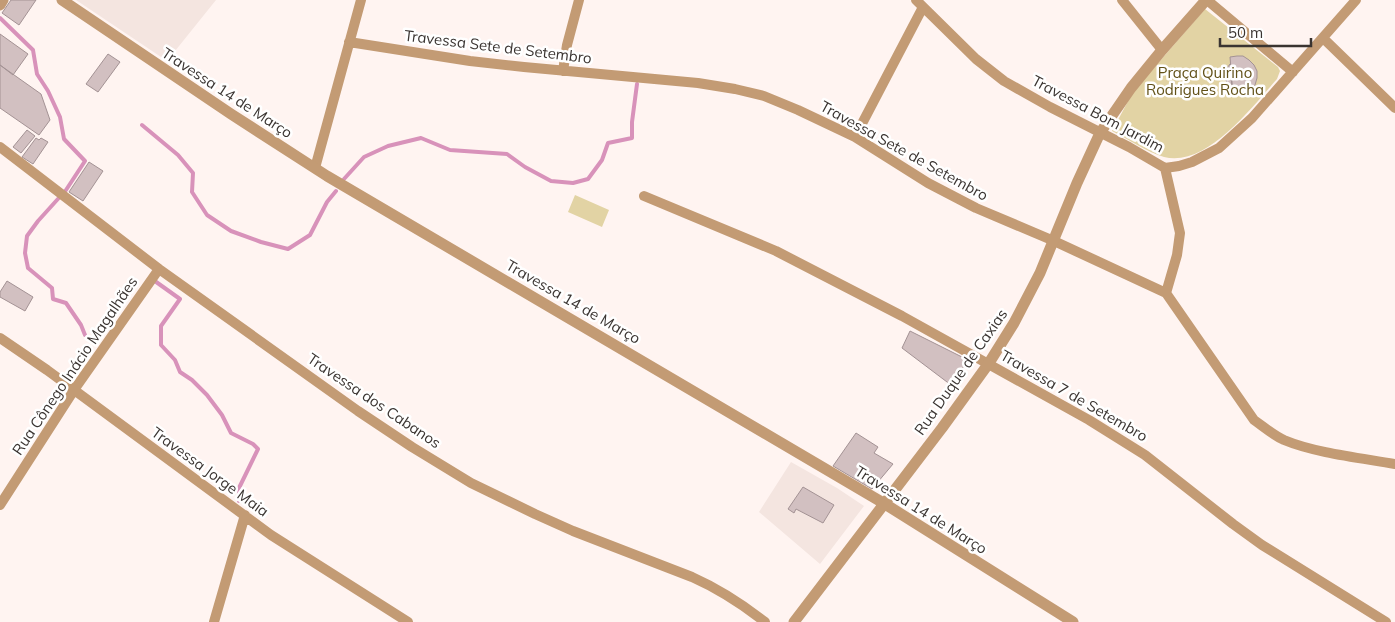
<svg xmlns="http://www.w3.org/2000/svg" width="1395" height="622" viewBox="0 0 1395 622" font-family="Mulish,sans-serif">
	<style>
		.built { fill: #f4e5e0 }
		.green { fill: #e2d3a4 }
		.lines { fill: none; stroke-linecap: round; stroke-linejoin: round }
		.stream { stroke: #d892ba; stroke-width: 4 }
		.building { fill: #d2c0c1; stroke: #a39294 }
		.minor { stroke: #c39b74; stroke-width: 10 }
		.tertiary { stroke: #c39b74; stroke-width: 11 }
		.labels { text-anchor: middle; stroke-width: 5; stroke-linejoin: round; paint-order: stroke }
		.street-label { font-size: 15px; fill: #3a3431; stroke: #fff }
		.park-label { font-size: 15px; fill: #625118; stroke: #fff }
	</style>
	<rect width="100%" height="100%" fill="#fff4f1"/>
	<path class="built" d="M76 0H216L167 61Z
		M791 462 837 488 864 506 820 564 759 512Z"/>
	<path class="green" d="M1205 9 1278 67 1280 71 1277 79C1252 107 1206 168 1164 157 1147 152 1128 139 1112 131L1133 92Z
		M575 195 609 210 602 227 568 212Z"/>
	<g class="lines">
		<path class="stream" d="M0 18 33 50 37 74 48 91 60 117 64 139 85 161 66 190 38 221 27 236 25 253 28 268 52 288 53 299 66 303 81 325 85 335
			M142 125 178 155 193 173 192 192 207 215 231 231 261 242 288 249 310 235 327 202 336 191
			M344 179 364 157 388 146 421 138 450 150 507 154 525 167 551 181 573 183 588 179 602 160 608 143 632 138V122L637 84
			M152 279 180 299 161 326V345L175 360 180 372 192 380 207 395 222 415 231 433 253 444 258 449 239 488V501"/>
	</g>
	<path class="building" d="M11 0H36L19 25 2 13Z
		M0 34 28 54 13 75 0 65Z
		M108 54 120 62 98 92 86 84Z
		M1237 56H1243L1249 60 1254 65 1257 71V78L1255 85 1250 90 1245 94 1239 95H1233L1230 57Z
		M1230 64 1232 88 1228 86 1225 77 1227 68Z
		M0 65 41 94 50 120 39 135 0 108Z
		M27 130 35 136 21 153 13 147Z
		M36 138 39 140 41 138 48 142 33 164 22 157Z
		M89 162 103 171 83 201 69 192Z
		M7 281 33 297 25 311 0 297V292Z
		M910 331 968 360 951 385 902 348Z
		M856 433 878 447 874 453 893 464 872 489 833 466Z
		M803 487 834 505 823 523 796 509 794 513 788 509Z"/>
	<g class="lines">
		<path class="minor" d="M916 0 976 59 1004 81 1050 107 1129 147 1165 168 1180 233 1177 255 1166 293 1254 420C1264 427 1273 435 1284 440 1315 453 1361 458 1395 464
			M1122 0 1162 50
			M1207 0 1293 72
			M1323 38 1395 108
			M349 42 470 61 524 67 698 83 735 89 764 96 798 110 855 137 928 183 976 208 1054 241 1166 293
			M563 71 567 45 579 0
			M855 137 923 7
			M0 147 159 269 358 411 412 447 471 483 535 514 573 531 692 577C719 589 742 604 765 622
			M315 168 361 0
			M1165 168 1179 166 1192 162 1219 148 1252 118 1356 0
			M644 196 776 251 902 316 1089 420 1145 455 1233 524 1262 545 1386 622
			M0 338 47 370 271 535 408 622
			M0 505 74 390 159 269
			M214 622 245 515"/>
		<path class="tertiary" d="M62 0 231 114 327 176 885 504 1073 622
			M0 5 3 0
			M794 622 942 428 989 363 1014 323 1040 273 1077 183 1100 133 1131 88 1162 50 1206 0"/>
	</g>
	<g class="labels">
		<g class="street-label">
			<text transform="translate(498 47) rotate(7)" y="5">Travessa Sete de Setembro</text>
			<text transform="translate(227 93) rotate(33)" y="5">Travessa 14 de Março</text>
			<text transform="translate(1098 114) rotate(28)" y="5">Travessa Bom Jardim</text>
			<text transform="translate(904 151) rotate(29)" y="5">Travessa Sete de Setembro</text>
			<text transform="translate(573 302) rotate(30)" y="5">Travessa 14 de Março</text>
			<text transform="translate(75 366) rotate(-56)" y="5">Rua Cônego Inácio Magalhães</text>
			<text transform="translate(961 372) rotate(-55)" y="5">Rua Duque de Caxias</text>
			<text transform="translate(1074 396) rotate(30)" y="5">Travessa 7 de Setembro</text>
			<text transform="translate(374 401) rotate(34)" y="5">Travessa dos Cabanos</text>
			<text transform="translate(210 472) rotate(36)" y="5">Travessa Jorge Maia</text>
			<text transform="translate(921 510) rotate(32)" y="5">Travessa 14 de Março</text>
		</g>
		<g class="park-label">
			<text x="1205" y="78">Praça Quirino<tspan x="1205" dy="17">Rodrigues Rocha</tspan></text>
		</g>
	</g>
	<path d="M1220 38v8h91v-8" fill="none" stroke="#3a3431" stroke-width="2.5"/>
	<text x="1228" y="38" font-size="15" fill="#3a3431" stroke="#ffffff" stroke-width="4" paint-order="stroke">50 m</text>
</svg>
